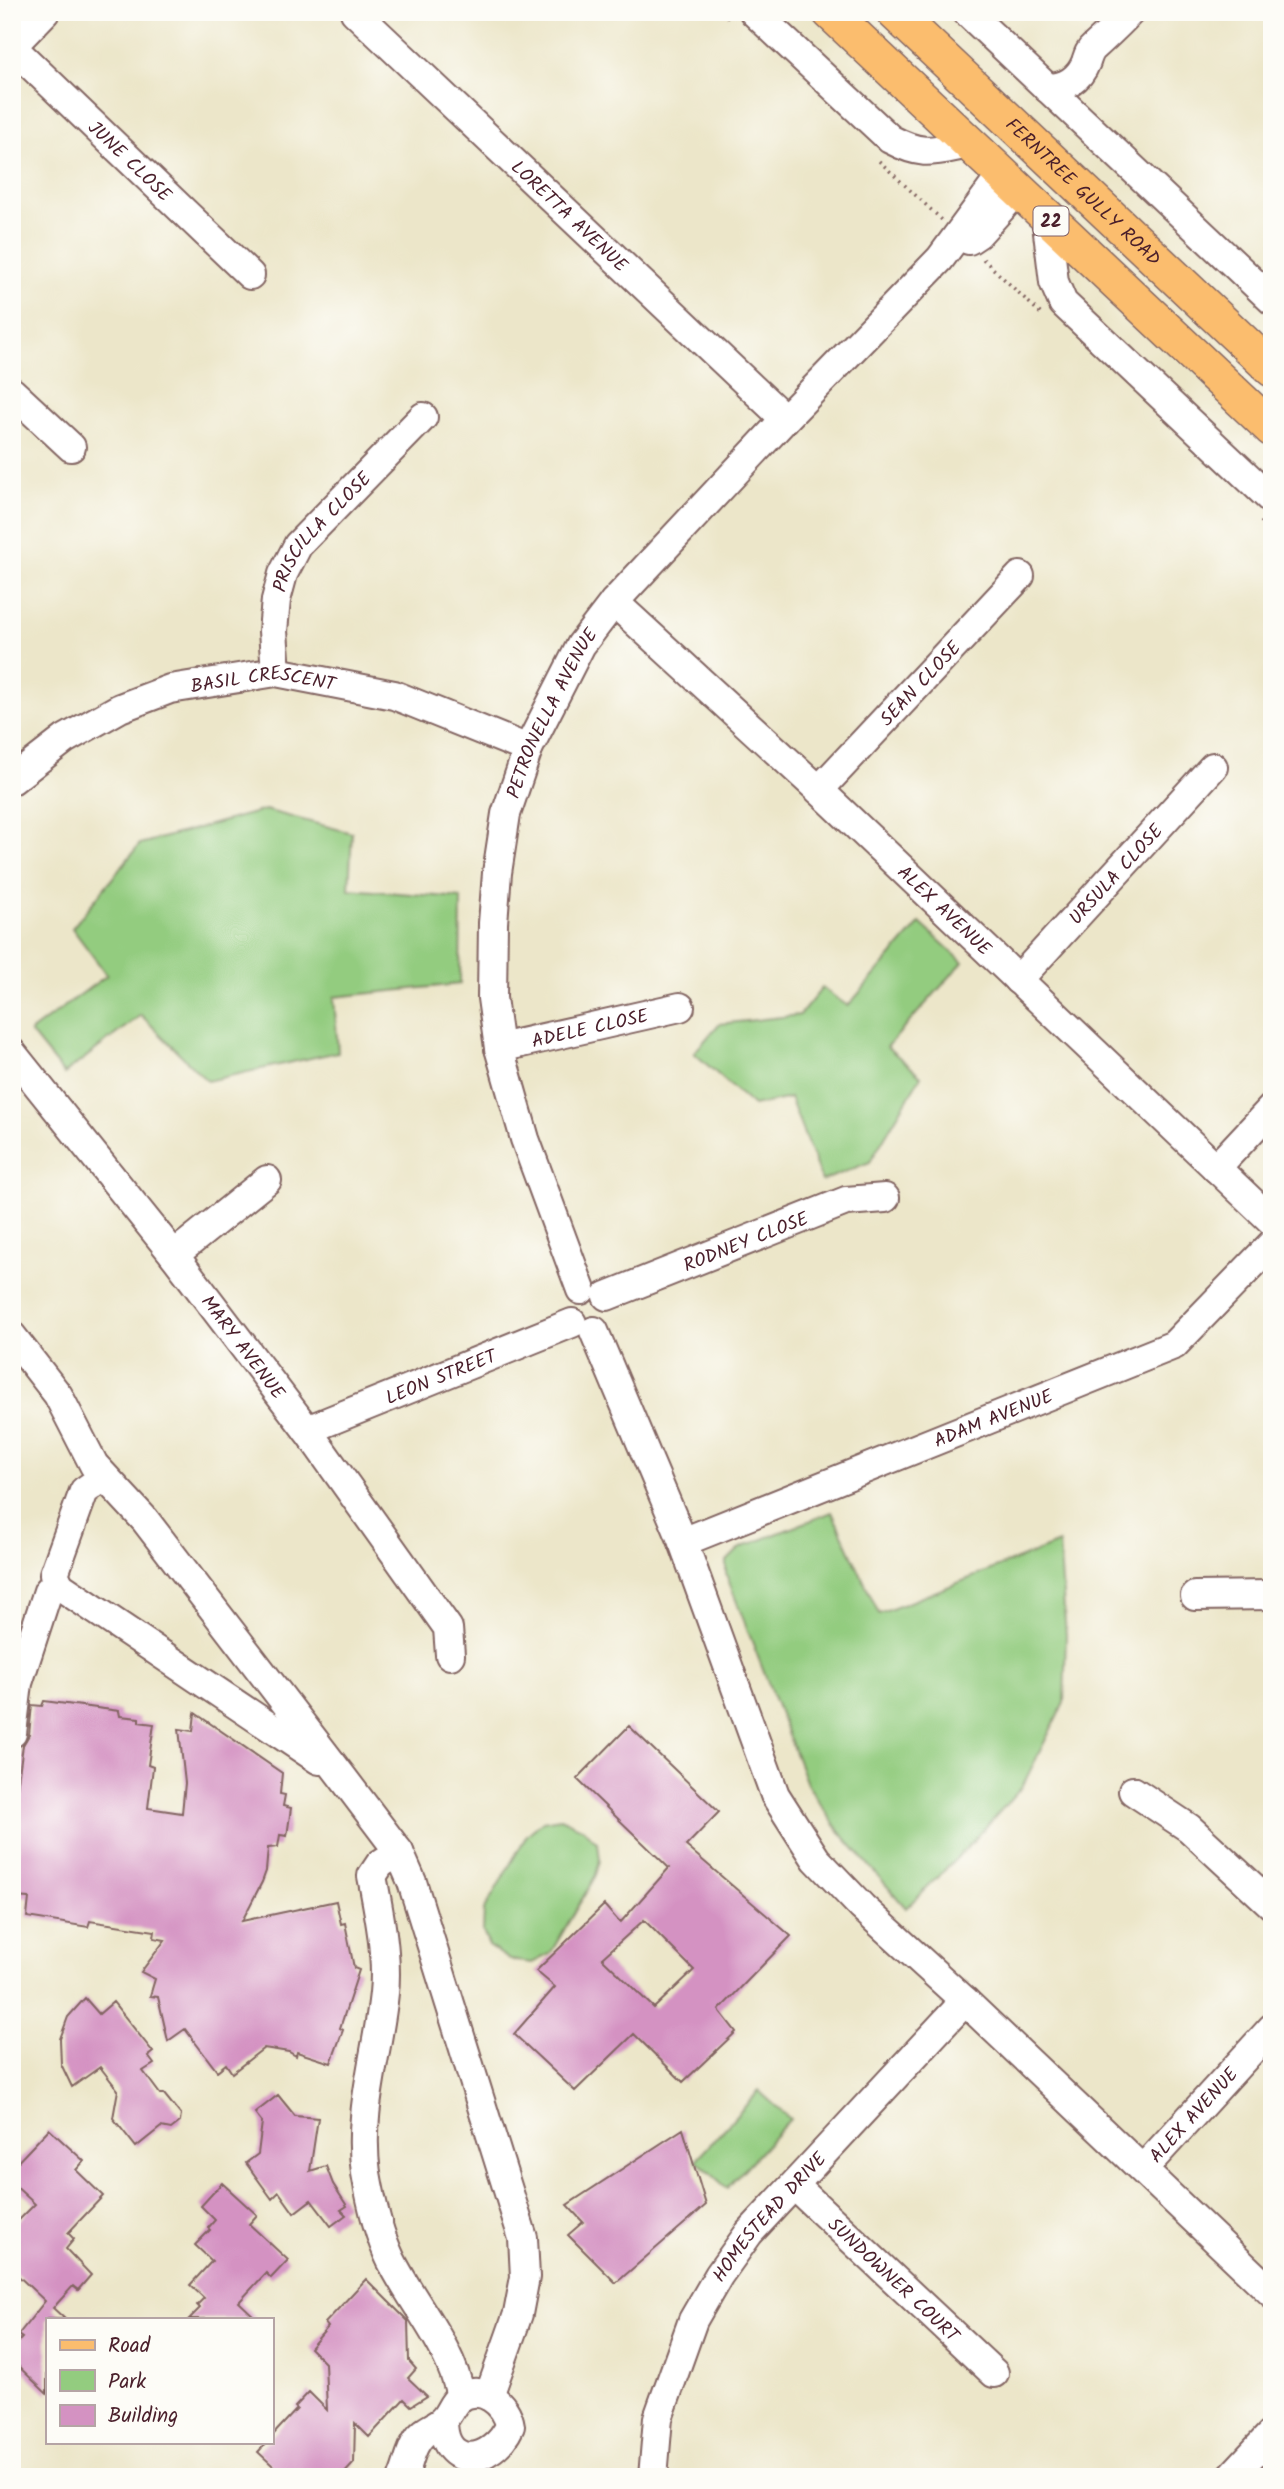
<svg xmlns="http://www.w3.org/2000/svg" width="1284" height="2489" viewBox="0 0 1284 2489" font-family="Kalam,sans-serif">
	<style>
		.green { fill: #93cc7f; stroke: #6e7655; stroke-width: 2 }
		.building { fill: #d492c2; fill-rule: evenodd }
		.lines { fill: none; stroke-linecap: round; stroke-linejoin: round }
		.minor-casing { stroke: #836562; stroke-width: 32 }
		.major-casing { stroke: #836562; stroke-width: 38 }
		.path { stroke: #836562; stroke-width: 3.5; stroke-dasharray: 2 5; stroke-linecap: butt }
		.minor { stroke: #fff; stroke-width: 28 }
		.major { stroke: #fbbd6e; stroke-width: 35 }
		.labels { text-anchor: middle; stroke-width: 6; stroke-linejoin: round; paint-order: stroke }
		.shield { fill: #fdfcf7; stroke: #806168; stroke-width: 2 }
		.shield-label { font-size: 18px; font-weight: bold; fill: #4a1f2b }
		.street-label { font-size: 19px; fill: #4a1f2b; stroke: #fdfcf7 }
	</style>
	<rect width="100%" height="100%" fill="#fdfcf7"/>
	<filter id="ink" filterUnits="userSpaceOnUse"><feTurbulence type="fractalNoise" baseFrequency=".0143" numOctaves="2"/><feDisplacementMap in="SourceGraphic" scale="14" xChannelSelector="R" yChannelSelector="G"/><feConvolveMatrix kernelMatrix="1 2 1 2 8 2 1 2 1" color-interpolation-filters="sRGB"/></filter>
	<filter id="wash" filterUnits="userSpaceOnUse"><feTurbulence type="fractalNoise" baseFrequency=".00686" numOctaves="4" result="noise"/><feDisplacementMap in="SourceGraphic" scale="28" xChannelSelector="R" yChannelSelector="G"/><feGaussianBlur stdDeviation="1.57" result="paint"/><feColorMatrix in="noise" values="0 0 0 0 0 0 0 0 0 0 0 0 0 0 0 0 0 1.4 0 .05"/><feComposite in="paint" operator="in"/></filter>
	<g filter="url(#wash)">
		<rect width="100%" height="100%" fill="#ece6c9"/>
		<path class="green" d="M265 810 352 833 349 889 461 898 460 984 334 997 338 1052 207 1081 141 1015 64 1074 30 1032 107 975 72 928 140 844Z
			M920 923 963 962 887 1047 921 1076 870 1162 822 1181 790 1098 753 1106 694 1053 719 1024 800 1015 822 988 848 1006Z
			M832 1512 879 1614 1059 1543 1066 1635 1064 1703 1022 1787 964 1851 906 1908 839 1831 807 1784 726 1574V1562L740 1548Z
			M560 1818 582 1828 598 1843 600 1860 596 1875 550 1954 532 1963 510 1960 489 1946 483 1932 484 1910 527 1835 543 1821Z
			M759 2091 790 2119 727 2188 696 2160Z"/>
		<g id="blocks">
			<path class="building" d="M44 1701 119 1711 120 1716 139 1718V1722L154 1724 148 1765 153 1767 148 1808 182 1813 185 1783 179 1729 193 1731 195 1713 282 1773 280 1794 285 1795 283 1806 291 1808 287 1836 280 1835 278 1847 268 1848 266 1871 262 1882 242 1921 336 1901 341 1924 345 1923 354 1968 359 1970 340 2028 343 2030 331 2063 297 2052 296 2056 289 2052 264 2048 232 2073 226 2064 217 2071 185 2029 168 2041 158 1997 150 1996 155 1979 141 1972 165 1940 154 1938 155 1931 90 1921 88 1927 27 1917 29 1898 14 1897 19 1847H14L16 1829 12 1828V1825L23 1745 29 1735 32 1705 42 1706Z
				M629 1726 719 1812 686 1846 791 1936 719 2010 736 2032 683 2082 634 2034 575 2091 514 2034 555 1987 536 1971 604 1905 620 1923 669 1868 577 1779ZM644 1920 694 1970 654 2008 602 1958Z
				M85 1998 99 2014 113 2002 153 2052 148 2056 154 2064 143 2071 160 2094H164L181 2115 180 2122 171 2129 161 2127 136 2147 113 2118 118 2090 100 2067 72 2087 61 2064 60 2039 68 2017Z
				M278 2095 295 2116 318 2118 310 2171 326 2166 333 2184 347 2206 341 2210 346 2215 331 2226 311 2200 294 2213 279 2192 272 2199 246 2163 258 2154 262 2122 255 2113Z
				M49 2129 84 2161 76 2170 103 2196 68 2233 74 2239 66 2249 91 2275 78 2290 73 2286 53 2308 65 2319H47V2394L12 2360V2349L22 2338 18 2335 45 2301 12 2270V2227L35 2204 12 2183V2168Z
				M683 2129 706 2205 616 2283 568 2235 583 2222 567 2205Z
				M222 2183 257 2215 249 2224 288 2260 271 2278 266 2273 239 2302 257 2319H189L200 2308 197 2305 204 2298 190 2285 212 2261 195 2245 210 2230 208 2228 215 2220 201 2206Z
				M366 2279 408 2321 409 2361 416 2369 408 2378 427 2396 411 2406 404 2399 369 2437 355 2423 354 2463 341 2477H285L258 2452 267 2442H271V2437L297 2409 295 2407 309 2392 327 2410 325 2363 310 2348 328 2327 325 2323Z"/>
		</g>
	</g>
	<g filter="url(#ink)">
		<use href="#blocks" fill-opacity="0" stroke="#836562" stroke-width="2"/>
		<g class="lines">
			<g class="minor-casing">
				<g id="minor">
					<path id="s1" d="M355 12 785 419"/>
					<path d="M754 12 890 139C924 157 933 151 969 144"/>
					<path d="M967 12 1272 300"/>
					<path d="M12 46 45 12"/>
					<path id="s2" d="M12 47 250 275"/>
					<path d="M1047 88C1065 88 1079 80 1086 62 1088 56 1089 51 1094 47 1106 36 1118 25 1130 12"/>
					<path d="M1046 216 1054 282 1063 303 1272 500"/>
					<path d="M969 240 978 234 1018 190"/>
					<path d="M12 392 71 447"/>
					<path id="s3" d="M614 602 819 790 1272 1221"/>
					<path id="s4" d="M276 672 273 631 276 600 283 574 298 545 423 417"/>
					<path id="s5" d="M12 780 65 739 120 708 170 689 276 672 394 695 528 749"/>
					<path id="s6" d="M819 790 1020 576"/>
					<path id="s7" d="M1018 980 1213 767"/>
					<path id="s8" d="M499 1048 680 1007"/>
					<path id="s9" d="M12 1053 174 1255 307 1430 448 1628 450 1655"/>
					<path d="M1216 1168 1272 1108"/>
					<path d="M174 1255 267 1180"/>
					<path id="s10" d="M581 1290 525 1139 499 1048 492 998 493 923 497 873 506 814 528 749 581 645 614 602 785 419 940 259 1002 175"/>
					<path id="s11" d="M607 1296 846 1201 885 1198"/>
					<path d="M594 1331 683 1542 775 1795 816 1859 862 1907 965 2001 1272 2293"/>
					<path d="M12 1336 58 1395 94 1465 145 1520 340 1774 399 1852 412 1882 523 2238 525 2277 518 2314 489 2396"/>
					<path id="s12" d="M307 1430 572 1323"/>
					<path d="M104 1477 84 1491 54 1574 60 1586 319 1760"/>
					<path id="s13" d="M683 1542 1174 1345 1272 1244"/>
					<path d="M1195 1596 1272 1595"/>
					<path d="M12 1733 18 1683 48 1591 57 1581"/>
					<path d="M1133 1791 1189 1828 1272 1905"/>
					<path d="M399 1852 380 1864 372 1876C379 1912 388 1957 384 1993 378 2053 357 2112 366 2173 371 2202 378 2233 391 2260 414 2306 451 2345 461 2397"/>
					<path id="s14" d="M1143 2169 1272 2028"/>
					<path id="s15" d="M795 2186 994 2373"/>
					<path d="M403 2477C408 2466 410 2451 417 2441 423 2430 434 2428 442 2421 449 2415 451 2405 458 2399 480 2382 507 2403 510 2426 492 2465 443 2471 443 2420"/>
					<path id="s16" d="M653 2477 658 2418 693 2320 719 2275 749 2233 965 2001"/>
					<path d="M1231 2477 1272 2433"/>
				</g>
			</g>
			<g class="major-casing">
				<g id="major">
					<path d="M830 12 1272 429"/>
					<path id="s17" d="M894 12 1272 369"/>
				</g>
			</g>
			<path class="path" d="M722 12 731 21
				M879 161 942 220
				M983 259 1041 314
				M1261 521 1272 532"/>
			<use href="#minor" class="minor"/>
			<use href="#major" class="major"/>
		</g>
	</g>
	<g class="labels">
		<rect class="shield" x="1033.5" y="206.5" width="35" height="29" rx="5"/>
		<g class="shield-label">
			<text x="1051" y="227">22</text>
		</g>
		<g class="street-label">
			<text dy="7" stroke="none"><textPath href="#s2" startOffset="164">JUNE CLOSE</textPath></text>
			<text dy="7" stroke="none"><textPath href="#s17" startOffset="261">FERNTREE GULLY ROAD</textPath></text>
			<text dy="7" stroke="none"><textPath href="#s1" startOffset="296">LORETTA AVENUE</textPath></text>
			<text dy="7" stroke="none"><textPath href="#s4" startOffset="156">PRISCILLA CLOSE</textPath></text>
			<text dy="7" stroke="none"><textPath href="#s6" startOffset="147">SEAN CLOSE</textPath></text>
			<text dy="7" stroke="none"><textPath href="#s5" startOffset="278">BASIL CRESCENT</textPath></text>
			<text dy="7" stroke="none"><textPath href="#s10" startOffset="602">PETRONELLA AVENUE</textPath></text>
			<text dy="7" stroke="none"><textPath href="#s7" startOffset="144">URSULA CLOSE</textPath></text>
			<text dy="7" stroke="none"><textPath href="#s3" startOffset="452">ALEX AVENUE</textPath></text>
			<text dy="7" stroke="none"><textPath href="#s8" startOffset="93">ADELE CLOSE</textPath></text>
			<text dy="7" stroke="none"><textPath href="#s11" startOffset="149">RODNEY CLOSE</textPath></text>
			<text dy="7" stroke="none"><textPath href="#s9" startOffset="374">MARY AVENUE</textPath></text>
			<text dy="7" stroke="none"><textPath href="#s12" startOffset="144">LEON STREET</textPath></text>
			<text dy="7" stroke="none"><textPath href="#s13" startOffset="334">ADAM AVENUE</textPath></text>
			<text dy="7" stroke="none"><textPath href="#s14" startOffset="74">ALEX AVENUE</textPath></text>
			<text dy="7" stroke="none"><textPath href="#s16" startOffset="292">HOMESTEAD DRIVE</textPath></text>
			<text dy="7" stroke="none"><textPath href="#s15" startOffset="136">SUNDOWNER COURT</textPath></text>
		</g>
	</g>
	<rect width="1284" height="2489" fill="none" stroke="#fdfcf7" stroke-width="42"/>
	<rect x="46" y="2318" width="228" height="126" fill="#fdfcf7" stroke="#b5a4a5" stroke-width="2"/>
	<rect x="60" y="2340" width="35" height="10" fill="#fbbd6e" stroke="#b5a4a5" stroke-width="2"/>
	<text x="108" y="2352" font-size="21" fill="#4a1f2b">Road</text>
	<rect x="60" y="2370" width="35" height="21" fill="#93cc7f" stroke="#b5a4a5" stroke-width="2"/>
	<text x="108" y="2388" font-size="21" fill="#4a1f2b">Park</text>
	<rect x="60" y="2405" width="35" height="21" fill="#d492c2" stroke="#b5a4a5" stroke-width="2"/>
	<text x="108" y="2422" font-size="21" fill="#4a1f2b">Building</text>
</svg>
